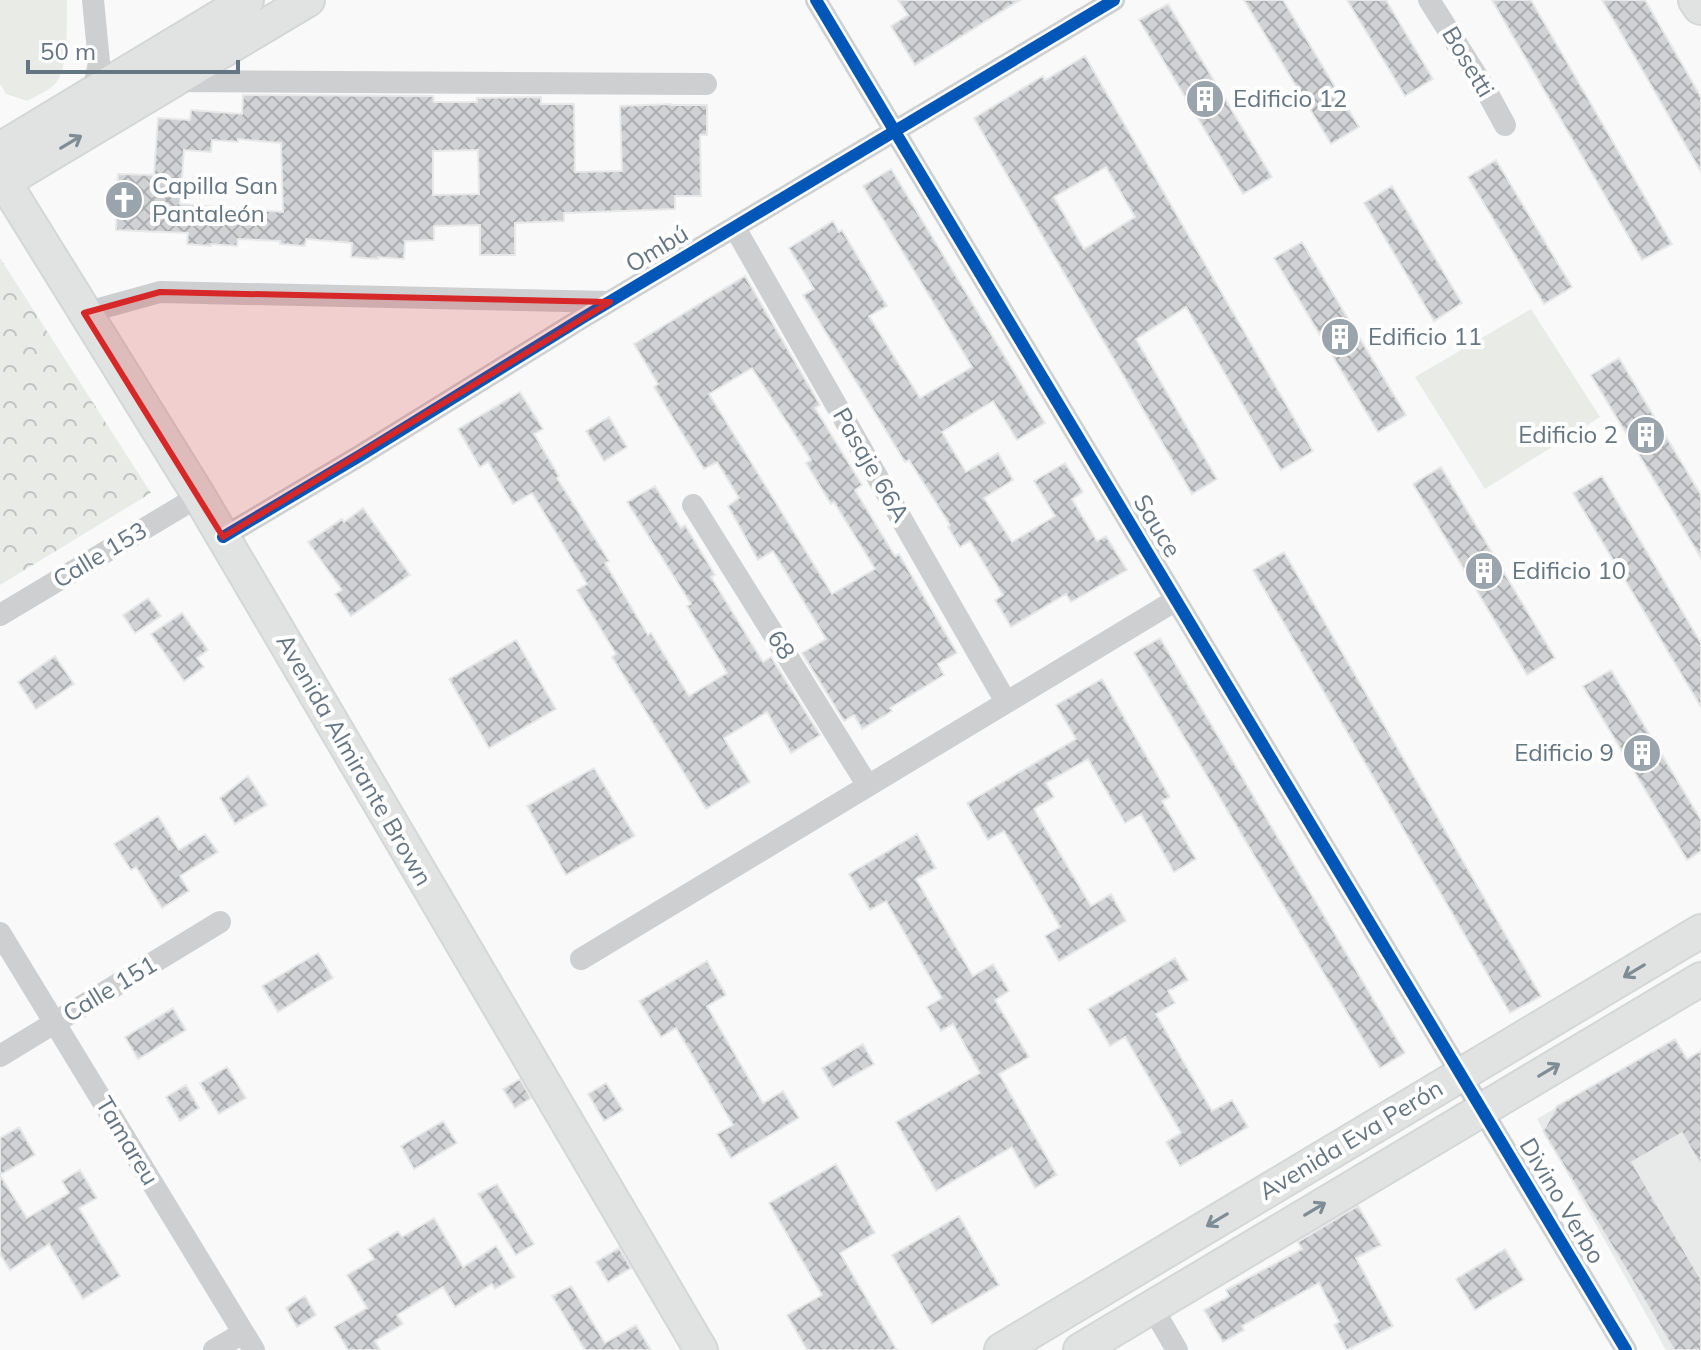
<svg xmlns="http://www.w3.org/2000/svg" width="1701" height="1350" viewBox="0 0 1701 1350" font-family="Mulish,sans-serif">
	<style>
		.built { fill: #e8e9e9 }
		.grass { fill: #e8ebe6 }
		.park { fill: url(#park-crowns) }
		.building { fill: url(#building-cross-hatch); stroke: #e8e8e8; stroke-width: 2; fill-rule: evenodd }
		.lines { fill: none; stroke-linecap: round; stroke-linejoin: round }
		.secondary-casing { stroke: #d5d6d7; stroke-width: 36 }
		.primary-casing { stroke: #d5d6d7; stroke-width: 40 }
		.street { stroke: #cecfd0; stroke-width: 22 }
		.secondary { stroke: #e1e2e2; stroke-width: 32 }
		.primary { stroke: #e1e2e2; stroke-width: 36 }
		.cycleway-casing { stroke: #fff; stroke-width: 17 }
		.cycleway { stroke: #0057b8; stroke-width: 12 }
		.oneway { stroke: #7e8c96 }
		.marked { fill: #d62828; fill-opacity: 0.2; stroke: #d62828; stroke-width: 6; stroke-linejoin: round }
		.labels { text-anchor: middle; stroke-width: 8; stroke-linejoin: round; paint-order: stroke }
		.street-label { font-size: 24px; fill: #657683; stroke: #fff }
		.poi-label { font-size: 24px; fill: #657683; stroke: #fff; text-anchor: start }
	</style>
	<defs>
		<pattern id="park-crowns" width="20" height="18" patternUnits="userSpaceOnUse" patternTransform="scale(2)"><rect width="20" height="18" fill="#e8ebe6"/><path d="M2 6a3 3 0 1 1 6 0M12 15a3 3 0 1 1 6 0" fill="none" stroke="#c0c3c0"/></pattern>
		<pattern id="building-cross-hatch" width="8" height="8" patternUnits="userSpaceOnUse" patternTransform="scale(2)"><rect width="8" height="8" fill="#d0d2d3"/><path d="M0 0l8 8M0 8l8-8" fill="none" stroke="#acafb1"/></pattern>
	</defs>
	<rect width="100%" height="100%" fill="#f9f9f9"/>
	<path class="built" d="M1675 1039 1701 1083V1350H1666L1537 1119Z"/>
	<path class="grass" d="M0 0H67C66 22 70 67 55 84 48 91 36 96 27 101L6 94 0 84Z
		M1531 309 1600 417 1485 489 1415 377Z"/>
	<path class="park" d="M0 258 151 493 0 585Z"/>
	<path class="building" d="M898 0H1020L915 65 891 26 908 15Z
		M1244 0H1283L1359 127 1331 144Z
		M1347 0H1386L1433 79 1405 96Z
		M1492 0H1531L1672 244 1642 260Z
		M1602 0H1645L1701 97V172Z
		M1168 4 1272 177 1243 194 1139 20Z
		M1085 56 1313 451 1281 470 1186 307 1136 339 1217 479 1192 494 974 118 1043 76 1045 80ZM1106 167 1135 217 1084 249 1054 197Z
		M243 95 433 96 434 102H477V98L541 97V104H574L575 172 622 171 620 106 671 104V105H707V135H700L701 196H675V209L564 213V221L515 223V255H480V225L434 226V240L405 241 404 259 378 257V259L351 257 352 243 306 239 305 246 280 244V241L238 239 237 246 211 244V246L187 244 188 233 116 230 118 174 154 175 158 118 190 120 191 110 242 114ZM238 139 281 143 283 212 180 204 184 150 211 152 212 140 238 142ZM478 150 479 194 433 195V151Z
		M1496 160 1572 287 1544 304 1468 177Z
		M891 169 1045 423 1017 440 993 401 942 432 966 472 998 453 1013 480 984 498 1012 542 1055 516 1034 481 1065 463 1083 492 1072 499 1097 541 1106 536 1127 570 1071 602 1066 594 1011 627 995 600 1003 595 970 541 960 547 948 527 950 525 909 460 905 462 803 295 814 289 789 248 833 221 839 232 842 230 887 306 869 316 920 398 972 367 863 186Z
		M1392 186 1462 303 1434 321 1364 203Z
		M1302 242 1406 415 1378 432 1274 258Z
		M745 276 820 405 815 408 862 485 855 490 895 556 899 554 957 653 938 664 944 675 890 708 892 711 862 729 854 715 844 721 802 653 826 639 773 551 758 560 728 506 739 498 717 462 704 469 654 387 658 384 634 344ZM752 368 811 460 806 463 831 504 834 502 875 569 832 594 709 394Z
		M1619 358 1701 495V558L1591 375Z
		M520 392 543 429 534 434 559 476 557 478 609 561 605 563 648 635 651 633 689 696 727 673 687 606 691 604 627 502 655 486 681 528 685 525 715 575 711 577 763 662 771 657 820 735 791 753 767 712 724 738 750 782 706 809 612 657 616 654 577 590 587 584 532 493 513 504 488 462 480 467 458 429Z
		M609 417 627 447 604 461 586 431Z
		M1441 467 1555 658 1527 675 1413 484Z
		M1602 476 1701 643V707L1573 493Z
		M363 508 410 575 351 616 335 594 342 590 308 542 342 519 344 522Z
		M1284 552 1541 996 1510 1013 1253 570Z
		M148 598 161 616 135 633 123 615Z
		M182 613 208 650 197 658 204 667 184 681 151 634Z
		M1160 638 1405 1053 1380 1068 1134 653Z
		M516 640 556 709 489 748 449 679Z
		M55 656 74 684 36 709 18 682Z
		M1611 670 1701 820V851L1687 860 1583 686Z
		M1102 679 1170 797 1162 801 1196 859 1174 872 1141 814 1125 823 1088 759 1046 783 1054 797 1034 809 1091 906 1111 894 1126 921 1059 961 1045 936 1060 927 1004 831 988 840 967 803 1076 739 1056 705Z
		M594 768 635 836 566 875 527 806Z
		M248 776 267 805 235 824 220 798Z
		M158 816 179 850 205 834 218 852 180 876 189 891 162 908 136 867 131 870 114 844Z
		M917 834 936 868 916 879 973 976 993 964 1009 991 995 1000 1029 1057 999 1074 1057 1175 1035 1188 1012 1147 936 1191 896 1122 980 1073 953 1024 941 1031 927 1007 942 998 886 901 870 910 849 874Z
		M318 953 333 978 278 1012 262 986Z
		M1175 958 1188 980 1168 991 1175 1003 1156 1014 1212 1111 1232 1100 1248 1127 1180 1166 1166 1142 1181 1133 1125 1037 1110 1046 1088 1009Z
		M707 961 726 995 707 1006 763 1103 783 1091 799 1118 731 1158 717 1134 733 1125 676 1028 661 1037 639 1001Z
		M173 1008 186 1030 138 1059 125 1037Z
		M1675 1039 1687 1059 1701 1051V1166L1682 1133 1632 1162 1701 1279V1350H1674L1543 1131 1557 1106Z
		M863 1044 874 1064 833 1087 822 1068Z
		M227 1067 246 1098 219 1114 200 1083Z
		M520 1079 531 1098 515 1108 503 1089Z
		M606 1083 623 1110 604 1121 588 1094Z
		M186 1085 199 1108 180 1121 166 1097Z
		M443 1121 457 1143 414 1169 401 1146Z
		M19 1127 35 1155 0 1175 27 1218 69 1193 62 1181 80 1170 97 1198 79 1208 120 1276 83 1299 49 1244 10 1270 0 1254V1138Z
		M836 1164 875 1233 840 1253 897 1350H807L787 1315 822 1295 769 1203Z
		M497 1184 534 1244 516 1255 478 1194Z
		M1358 1206 1381 1245 1356 1258 1393 1326 1347 1350 1334 1325 1339 1322 1319 1283 1242 1326 1244 1330 1223 1342 1204 1310 1229 1296 1226 1290 1302 1249 1298 1242Z
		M959 1216 999 1285 932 1324 892 1255Z
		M434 1218 463 1267 496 1246 515 1277 495 1289 492 1284 455 1307 443 1287 397 1315 403 1324 375 1341 380 1350H348L334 1327 367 1308 347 1275 374 1259 368 1249 398 1231 402 1237Z
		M619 1248 631 1268 608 1282 596 1262Z
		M1505 1249 1524 1280 1475 1310 1456 1279Z
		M571 1286 605 1343 636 1325 651 1350H585L552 1296Z
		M305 1296 316 1315 297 1327 286 1308Z"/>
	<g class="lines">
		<g class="secondary-casing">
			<path id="secondary" d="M0 149 247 0
				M0 175 199 496 701 1350
				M4 182 308 0
				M1001 1350 1701 931
				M1080 1350 1701 979"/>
		</g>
		<g class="primary-casing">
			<path id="primary" d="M1697 0 1701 6"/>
		</g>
		<path class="street" d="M93 0 99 62 93 93
			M816 0 1626 1350
			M1429 0 1487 92 1505 125
			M175 81 706 84
			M735 228 1006 702
			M84 313 160 292 609 302
			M693 505 868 786
			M223 537 361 455 584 317 1114 0
			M0 615 199 496
			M0 933 254 1350
			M581 959 1176 600
			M0 1056 220 922
			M1152 1307 1177 1350
			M214 1350 243 1333"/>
		<use href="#secondary" class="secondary"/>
		<use href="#primary" class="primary"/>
		<g class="cycleway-casing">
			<path id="cycleway" d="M816 0 1626 1350
				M223 537 361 455 584 317 1114 0"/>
		</g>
		<use href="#cycleway" class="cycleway"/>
	</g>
	<defs><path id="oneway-shaft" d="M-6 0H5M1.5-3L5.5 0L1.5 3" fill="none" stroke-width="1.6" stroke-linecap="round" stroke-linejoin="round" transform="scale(2)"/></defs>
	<g class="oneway">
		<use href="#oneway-shaft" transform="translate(71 142) rotate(-31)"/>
		<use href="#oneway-shaft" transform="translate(1634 971) rotate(149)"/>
		<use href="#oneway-shaft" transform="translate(1549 1070) rotate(-31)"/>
		<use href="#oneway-shaft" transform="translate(1315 1209) rotate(-31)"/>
		<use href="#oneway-shaft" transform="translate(1217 1220) rotate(149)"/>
	</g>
	<path class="marked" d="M160 292 610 302 223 537 84 313Z"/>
	<defs>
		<g id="building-disc" transform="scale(2)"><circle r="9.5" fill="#99a4ac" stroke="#fff"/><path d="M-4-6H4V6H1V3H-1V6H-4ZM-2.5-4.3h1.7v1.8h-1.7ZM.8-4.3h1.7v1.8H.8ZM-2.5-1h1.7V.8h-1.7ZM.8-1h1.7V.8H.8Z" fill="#fff"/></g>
		<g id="church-disc" transform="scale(2)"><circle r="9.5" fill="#99a4ac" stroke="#fff"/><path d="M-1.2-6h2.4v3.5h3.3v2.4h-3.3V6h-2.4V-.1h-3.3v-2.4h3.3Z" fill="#fff"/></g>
	</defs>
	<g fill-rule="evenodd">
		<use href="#building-disc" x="1205" y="99"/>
		<use href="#church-disc" x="124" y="200"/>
		<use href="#building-disc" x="1340" y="337"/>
		<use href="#building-disc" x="1646" y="435"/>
		<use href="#building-disc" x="1484" y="571"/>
		<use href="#building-disc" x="1642" y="753"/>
	</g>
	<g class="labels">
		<g class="street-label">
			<text transform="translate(1468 62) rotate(59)" y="8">Bosetti</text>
			<text transform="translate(657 249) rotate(-31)" y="8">Ombú</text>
			<text transform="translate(871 465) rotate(60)" y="8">Pasaje 66A</text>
			<text transform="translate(1157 526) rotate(59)" y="8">Sauce</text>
			<text transform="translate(100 555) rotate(-31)" y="8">Calle 153</text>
			<text transform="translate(781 645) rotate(58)" y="8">68</text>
			<text transform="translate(354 760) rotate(60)" y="8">Avenida Almirante Brown</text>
			<text transform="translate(110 989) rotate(-31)" y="8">Calle 151</text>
			<text transform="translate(1351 1140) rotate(-31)" y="8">Avenida Eva Perón</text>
			<text transform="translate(127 1141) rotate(59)" y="8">Tamareu</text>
			<text transform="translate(1562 1201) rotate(59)" y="8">Divino Verbo</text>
		</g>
		<g class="poi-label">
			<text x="1233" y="107">Edificio 12</text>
			<text x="152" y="194">Capilla San<tspan x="152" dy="28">Pantaleón</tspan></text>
			<text x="1368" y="345">Edificio 11</text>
			<text x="1618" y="443" text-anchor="end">Edificio 2</text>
			<text x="1512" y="579">Edificio 10</text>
			<text x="1614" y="761" text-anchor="end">Edificio 9</text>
		</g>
	</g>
	<path d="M28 60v12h210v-12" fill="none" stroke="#657683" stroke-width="4"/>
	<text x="40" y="60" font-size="24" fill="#657683" stroke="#ffffff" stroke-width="6" paint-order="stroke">50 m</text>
</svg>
